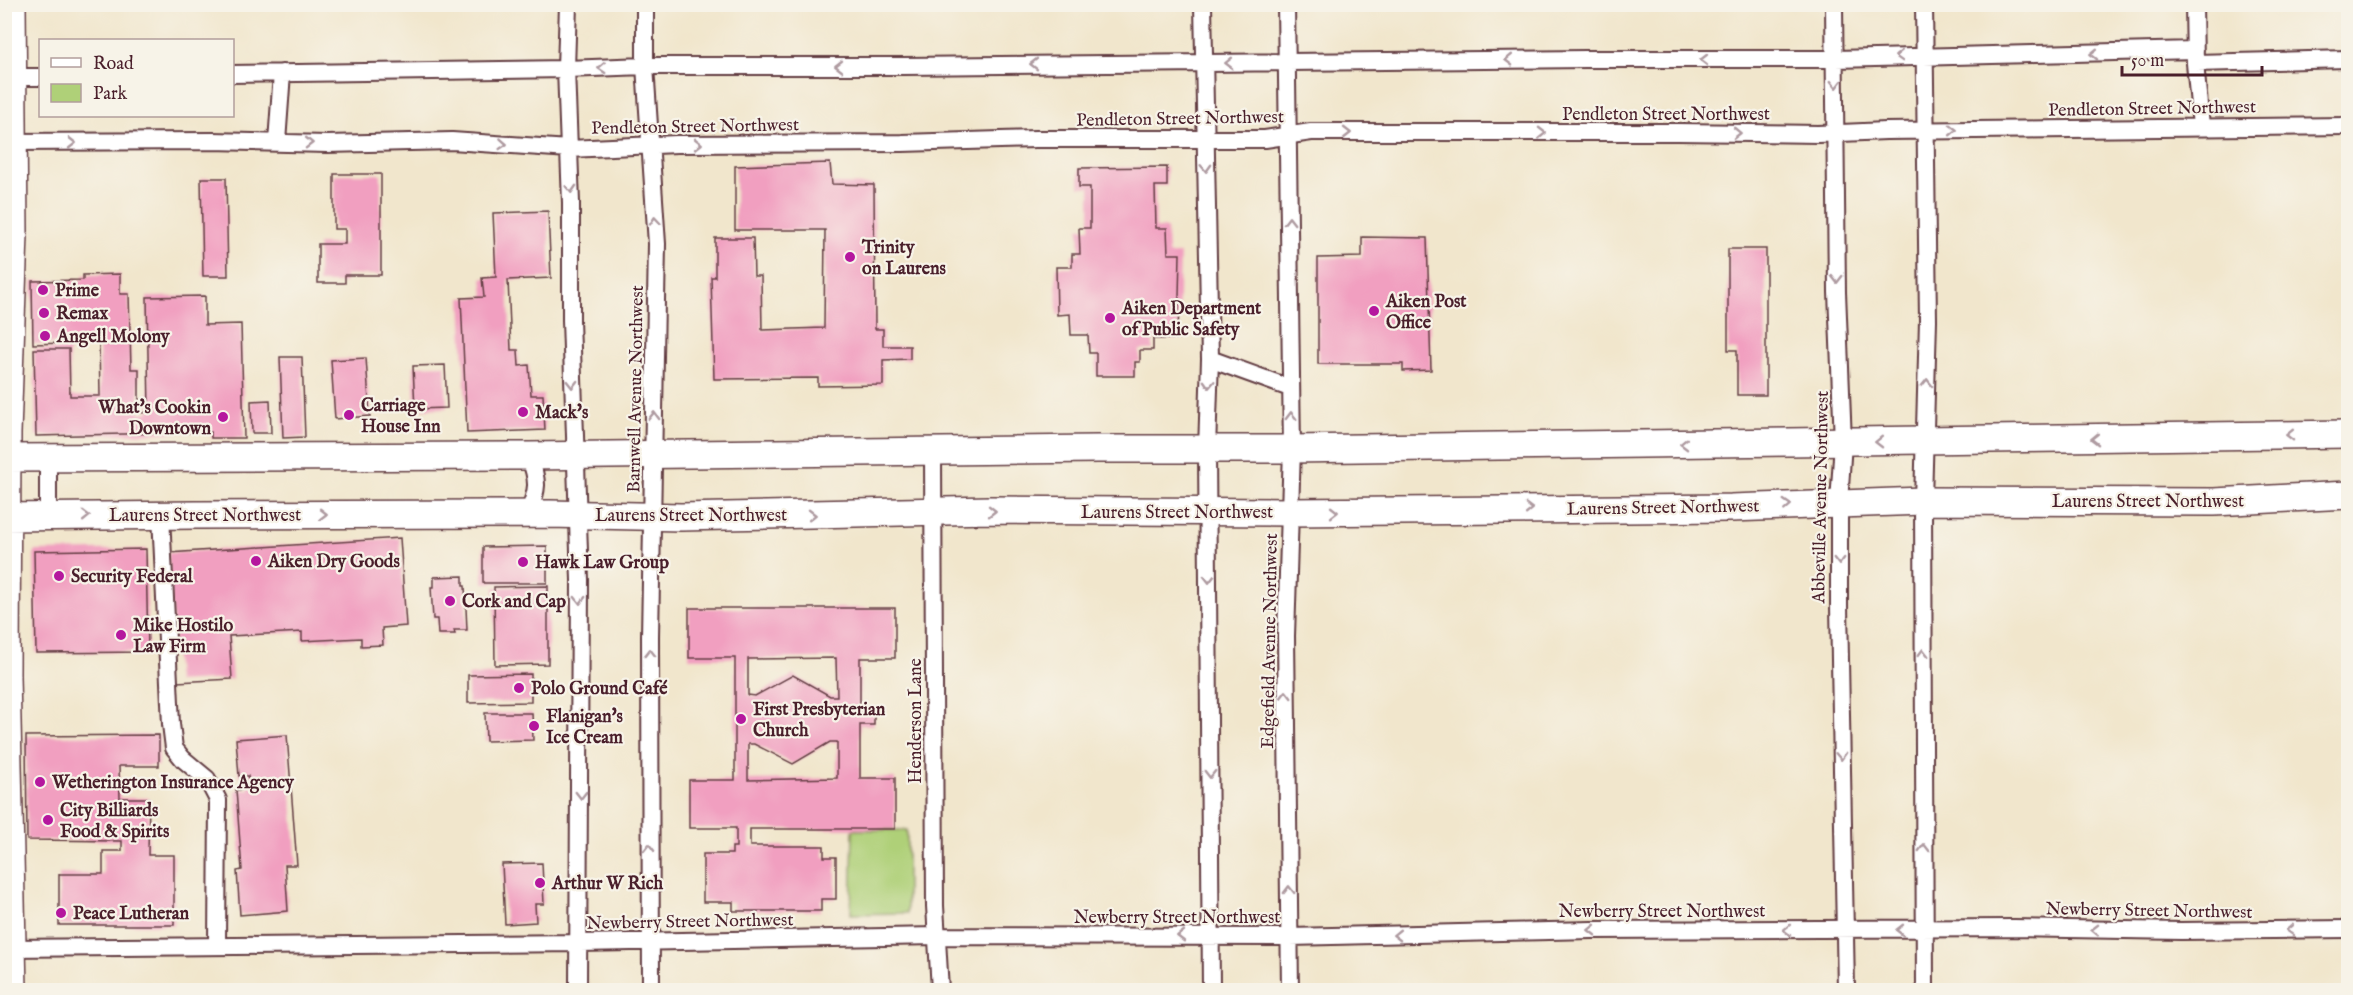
<svg xmlns="http://www.w3.org/2000/svg" width="2353" height="995" viewBox="0 0 2353 995" font-family="'IM FELL English',serif">
	<style>
		.green { fill: #afd078; stroke: #7c7852; stroke-width: 1.5 }
		.building { fill: #f19fc0; fill-rule: evenodd }
		.lines { fill: none; stroke-linecap: round; stroke-linejoin: round }
		.street-casing { stroke: #633d43; stroke-width: 20 }
		.primary-casing { stroke: #633d43; stroke-width: 30 }
		.street { stroke: #fff; stroke-width: 16 }
		.primary { stroke: #fff; stroke-width: 27 }
		.oneway { stroke: #ae9aa0 }
		.poi-dot { fill: #b5179e; stroke: #f7f3e8; stroke-width: 2 }
		.labels { text-anchor: middle; stroke-width: 4.5; stroke-linejoin: round; paint-order: stroke }
		.street-label { font-size: 18px; fill: #4a1f2b; stroke: #f7f3e8 }
		.poi-label { font-size: 18px; font-weight: bold; fill: #4a1f2b; stroke: #f7f3e8; text-anchor: start }
	</style>
	<rect width="100%" height="100%" fill="#f7f3e8"/>
	<filter id="ink" filterUnits="userSpaceOnUse"><feTurbulence type="fractalNoise" baseFrequency=".0167" numOctaves="2"/><feDisplacementMap in="SourceGraphic" scale="12" xChannelSelector="R" yChannelSelector="G"/><feConvolveMatrix kernelMatrix="1 2 1 2 8 2 1 2 1" color-interpolation-filters="sRGB"/></filter>
	<filter id="wash" filterUnits="userSpaceOnUse"><feTurbulence type="fractalNoise" baseFrequency=".008" numOctaves="4" result="noise"/><feDisplacementMap in="SourceGraphic" scale="24" xChannelSelector="R" yChannelSelector="G"/><feGaussianBlur stdDeviation="1.35" result="paint"/><feColorMatrix in="noise" values="0 0 0 0 0 0 0 0 0 0 0 0 0 0 0 0 0 1.4 0 .05"/><feComposite in="paint" operator="in"/></filter>
	<g filter="url(#wash)">
		<rect width="100%" height="100%" fill="#f1e6cc"/>
		<path class="green" d="M853 830H907V913L851 914Z"/>
		<g id="blocks">
			<path class="building" d="M830 163 832 184 874 185 875 329H883V346H910V359L883 360V385L818 386V378L714 379 711 277H715V238H753L754 276H761L762 330 824 328 825 230H735V166Z
				M1167 167V186H1155L1156 228H1167L1168 254H1180L1178 339H1153V350H1140V362H1135V376H1096V353H1089L1088 335H1071L1070 314 1057 315 1056 267H1072V254H1080L1079 228H1090V187H1079V168Z
				M334 174H381V275H345V283H318V244H345V229H334Z
				M201 178H226L228 276H203Z
				M548 211 551 278 508 280 511 350H518L519 366 529 365 531 395H543L545 430 467 433 461 298 484 297 482 278 496 277 493 213Z
				M1362 237 1427 238 1431 370 1403 371V364H1318V258L1362 257Z
				M1728 249H1766V395H1737V350H1728Z
				M120 274V294H129L131 369H139V413L149 412 147 297 205 296V325L241 324 244 438H211V432L36 436 34 349H69L70 396H100L99 342 33 344 32 281 83 280V275Z
				M280 357H302L305 437 283 438Z
				M366 358 370 416 335 419 331 360Z
				M445 365 447 408 415 409 413 366Z
				M270 400 271 433H252L251 401Z
				M400 538 406 626 382 628 383 645 361 646V638L302 641V632L229 636 232 679 177 682 168 553Z
				M547 546V583H483V547Z
				M146 549 148 652 36 653 34 551Z
				M463 576V586H465L467 630H454L455 634H438L437 619H433L431 587H434V577Z
				M548 586V664L495 665 494 587Z
				M689 608H895V658H860V711H874V725H860V778H895V829H750V846H824V857H836V899H821V911H733V902H703V854H732V847H736V828H689V780H735V658H689ZM836 658 837 696H830L793 675 755 696 748 695V659ZM830 742H837V778L748 780V744H754L793 764Z
				M531 674V702L468 703V675Z
				M485 713H532L533 740 486 741Z
				M159 735V766H119L120 798H149L148 855H174V925H59V874H103V851H122V841L27 840 26 736Z
				M287 735 297 865H285L288 911 240 915 237 871 242 870 236 790 249 789 248 776H239L236 739Z
				M542 863 544 904H535L536 922 505 924 502 864Z"/>
		</g>
	</g>
	<g filter="url(#ink)">
		<use href="#blocks" fill-opacity="0" stroke="#633d43" stroke-width="1.5"/>
		<g class="lines">
			<g class="street-casing">
				<path id="street" d="M568 4 566 69 571 203V320L580 580 578 990
					M645 4V66L657 244 650 637 651 990
					M1203 4 1210 359 1207 449 1211 990
					M1286 4 1292 449 1286 636 1290 990
					M1834 4 1837 292 1843 442 1839 503V605L1846 990
					M1924 4 1928 320 1923 501 1925 990
					M2194 4 2195 63 2201 126
					M2195 63 2348 59
					M232 74 566 69 645 66H904L1586 59H1836L2195 50
					M5 77H40
					M5 142 213 141 327 144 452 141 569 149 677 144 902 143 1036 139H1265L1311 132H1678L1818 134 1886 131 2348 126
					M277 142 282 73
					M1210 359 1290 388
					M933 452 935 906 940 990
					M528 514C538 489 539 482 529 456
					M161 515 171 724 174 748 183 759 207 779 218 800 217 946
					M48 517V459
					M5 948 580 943 936 936 1290 937 1592 930 2014 928 2181 931 2348 929"/>
			</g>
			<g class="primary-casing">
				<path id="primary" d="M12 4 14 235 7 433 6 676 13 990
					M4 458 529 456 1098 449H1292L2348 434
					M4 517 196 515 550 514 681 517 990 510 1291 512 1731 508 1923 501 2214 502 2348 495"/>
			</g>
			<use href="#street" class="street"/>
			<use href="#primary" class="primary"/>
		</g>
		<defs><path id="oneway-chevron" d="M-2-3.5L2.5 0L-2 3.5" fill="none" stroke-width="1.6" stroke-linecap="round" stroke-linejoin="round" transform="scale(1.5)"/></defs>
		<g class="oneway">
			<use href="#oneway-chevron" transform="translate(2094 54) rotate(179)"/>
			<use href="#oneway-chevron" transform="translate(1899 56) rotate(178)"/>
			<use href="#oneway-chevron" transform="translate(1509 60) rotate(179)"/>
			<use href="#oneway-chevron" transform="translate(1704 60) rotate(180)"/>
			<use href="#oneway-chevron" transform="translate(1229 63) rotate(179)"/>
			<use href="#oneway-chevron" transform="translate(1034 64) rotate(-180)"/>
			<use href="#oneway-chevron" transform="translate(839 66) rotate(-180)"/>
			<use href="#oneway-chevron" transform="translate(602 68) rotate(177)"/>
			<use href="#oneway-chevron" transform="translate(1836 84) rotate(89)"/>
			<use href="#oneway-chevron" transform="translate(1953 130) rotate(-1)"/>
			<use href="#oneway-chevron" transform="translate(1347 133)"/>
			<use href="#oneway-chevron" transform="translate(1542 133) rotate(-1)"/>
			<use href="#oneway-chevron" transform="translate(1737 133) rotate(1)"/>
			<use href="#oneway-chevron" transform="translate(72 143)"/>
			<use href="#oneway-chevron" transform="translate(309 143) rotate(1)"/>
			<use href="#oneway-chevron" transform="translate(503 144) rotate(4)"/>
			<use href="#oneway-chevron" transform="translate(698 144)"/>
			<use href="#oneway-chevron" transform="translate(1206 168) rotate(88)"/>
			<use href="#oneway-chevron" transform="translate(571 189) rotate(87)"/>
			<use href="#oneway-chevron" transform="translate(655 221) rotate(-95)"/>
			<use href="#oneway-chevron" transform="translate(1289 221) rotate(-90)"/>
			<use href="#oneway-chevron" transform="translate(1837 279) rotate(90)"/>
			<use href="#oneway-chevron" transform="translate(1927 383) rotate(-89)"/>
			<use href="#oneway-chevron" transform="translate(572 384) rotate(89)"/>
			<use href="#oneway-chevron" transform="translate(1209 384) rotate(92)"/>
			<use href="#oneway-chevron" transform="translate(654 416) rotate(-89)"/>
			<use href="#oneway-chevron" transform="translate(1291 416) rotate(-91)"/>
			<use href="#oneway-chevron" transform="translate(2290 435) rotate(179)"/>
			<use href="#oneway-chevron" transform="translate(2095 439) rotate(179)"/>
			<use href="#oneway-chevron" transform="translate(1879 442) rotate(179)"/>
			<use href="#oneway-chevron" transform="translate(1684 444) rotate(179)"/>
			<use href="#oneway-chevron" transform="translate(1787 505) rotate(-3)"/>
			<use href="#oneway-chevron" transform="translate(1529 509) rotate(-1)"/>
			<use href="#oneway-chevron" transform="translate(992 511)"/>
			<use href="#oneway-chevron" transform="translate(1334 512)"/>
			<use href="#oneway-chevron" transform="translate(323 514)"/>
			<use href="#oneway-chevron" transform="translate(812 515) rotate(-1)"/>
			<use href="#oneway-chevron" transform="translate(86 516) rotate(-1)"/>
			<use href="#oneway-chevron" transform="translate(1839 561) rotate(90)"/>
			<use href="#oneway-chevron" transform="translate(1209 579) rotate(90)"/>
			<use href="#oneway-chevron" transform="translate(580 600) rotate(90)"/>
			<use href="#oneway-chevron" transform="translate(650 653) rotate(-90)"/>
			<use href="#oneway-chevron" transform="translate(1923 653) rotate(-90)"/>
			<use href="#oneway-chevron" transform="translate(1286 695) rotate(-90)"/>
			<use href="#oneway-chevron" transform="translate(1841 756) rotate(88)"/>
			<use href="#oneway-chevron" transform="translate(1210 774) rotate(90)"/>
			<use href="#oneway-chevron" transform="translate(581 795) rotate(90)"/>
			<use href="#oneway-chevron" transform="translate(649 848) rotate(-90)"/>
			<use href="#oneway-chevron" transform="translate(1924 848) rotate(-90)"/>
			<use href="#oneway-chevron" transform="translate(1289 890) rotate(-91)"/>
			<use href="#oneway-chevron" transform="translate(1592 930) rotate(179)"/>
			<use href="#oneway-chevron" transform="translate(1787 930) rotate(179)"/>
			<use href="#oneway-chevron" transform="translate(1900 930) rotate(-180)"/>
			<use href="#oneway-chevron" transform="translate(2095 930) rotate(-179)"/>
			<use href="#oneway-chevron" transform="translate(2290 930) rotate(178)"/>
			<use href="#oneway-chevron" transform="translate(1397 935) rotate(179)"/>
			<use href="#oneway-chevron" transform="translate(1181 936) rotate(180)"/>
		</g>
	</g>
	<g class="poi-dot">
		<circle cx="850" cy="257" r="6"/>
		<circle cx="43" cy="290" r="6"/>
		<circle cx="1374" cy="311" r="6"/>
		<circle cx="44" cy="313" r="6"/>
		<circle cx="1110" cy="318" r="6"/>
		<circle cx="45" cy="336" r="6"/>
		<circle cx="523" cy="412" r="6"/>
		<circle cx="349" cy="415" r="6"/>
		<circle cx="223" cy="417" r="6"/>
		<circle cx="256" cy="561" r="6"/>
		<circle cx="523" cy="562" r="6"/>
		<circle cx="59" cy="576" r="6"/>
		<circle cx="450" cy="601" r="6"/>
		<circle cx="121" cy="635" r="6"/>
		<circle cx="519" cy="688" r="6"/>
		<circle cx="741" cy="719" r="6"/>
		<circle cx="534" cy="726" r="6"/>
		<circle cx="40" cy="782" r="6"/>
		<circle cx="48" cy="820" r="6"/>
		<circle cx="540" cy="883" r="6"/>
		<circle cx="61" cy="913" r="6"/>
	</g>
	<g class="labels">
		<g class="street-label">
			<text transform="translate(2152 108) rotate(-1)" y="6">Pendleton Street Northwest</text>
			<text x="1666" y="120">Pendleton Street Northwest</text>
			<text transform="translate(1180 118) rotate(-1)" y="6">Pendleton Street Northwest</text>
			<text transform="translate(695 126) rotate(-1)" y="6">Pendleton Street Northwest</text>
			<text transform="translate(635 389) rotate(-89)" y="6">Barnwell Avenue Northwest</text>
			<text transform="translate(1820 497) rotate(-89)" y="6">Abbeville Avenue Northwest</text>
			<text x="2148" y="507">Laurens Street Northwest</text>
			<text transform="translate(1663 507) rotate(-1)" y="6">Laurens Street Northwest</text>
			<text x="1177" y="518">Laurens Street Northwest</text>
			<text x="205" y="521">Laurens Street Northwest</text>
			<text x="691" y="521">Laurens Street Northwest</text>
			<text transform="translate(1269 641) rotate(-89)" y="6">Edgefield Avenue Northwest</text>
			<text transform="translate(915 721) rotate(-90)" y="6">Henderson Lane</text>
			<text transform="translate(2149 910) rotate(1)" y="6">Newberry Street Northwest</text>
			<text x="1662" y="917">Newberry Street Northwest</text>
			<text x="1177" y="923">Newberry Street Northwest</text>
			<text transform="translate(690 921) rotate(-1)" y="6">Newberry Street Northwest</text>
		</g>
		<g class="poi-label">
			<text x="862" y="253">Trinity<tspan x="862" dy="21">on Laurens</tspan></text>
			<text x="55" y="296">Prime</text>
			<text x="1386" y="307">Aiken Post<tspan x="1386" dy="21">Office</tspan></text>
			<text x="1122" y="314">Aiken Department<tspan x="1122" dy="21">of Public Safety</tspan></text>
			<text x="56" y="319">Remax</text>
			<text x="57" y="342">Angell Molony</text>
			<text x="361" y="411">Carriage<tspan x="361" dy="21">House Inn</tspan></text>
			<text x="211" y="413" text-anchor="end">What's Cookin<tspan x="211" dy="21">Downtown</tspan></text>
			<text x="535" y="418">Mack's</text>
			<text x="268" y="567">Aiken Dry Goods</text>
			<text x="535" y="568">Hawk Law Group</text>
			<text x="71" y="582">Security Federal</text>
			<text x="462" y="607">Cork and Cap</text>
			<text x="133" y="631">Mike Hostilo<tspan x="133" dy="21">Law Firm</tspan></text>
			<text x="531" y="694">Polo Ground Café</text>
			<text x="753" y="715">First Presbyterian<tspan x="753" dy="21">Church</tspan></text>
			<text x="546" y="722">Flanigan's<tspan x="546" dy="21">Ice Cream</tspan></text>
			<text x="52" y="788">Wetherington Insurance Agency</text>
			<text x="60" y="816">City Billiards<tspan x="60" dy="21">Food &amp; Spirits</tspan></text>
			<text x="552" y="889">Arthur W Rich</text>
			<text x="73" y="919">Peace Lutheran</text>
		</g>
	</g>
	<rect width="2353" height="995" fill="none" stroke="#f7f3e8" stroke-width="24"/>
	<rect x="39" y="39" width="195" height="78" fill="#f7f3e8" stroke="#b29e9c" stroke-width="1.5"/>
	<rect x="51" y="58" width="30" height="9" fill="#ffffff" stroke="#b29e9c" stroke-width="1.5"/>
	<text x="93" y="69" font-size="18" fill="#4a1f2b">Road</text>
	<rect x="51" y="84" width="30" height="18" fill="#afd078" stroke="#b29e9c" stroke-width="1.5"/>
	<text x="93" y="99" font-size="18" fill="#4a1f2b">Park</text>
	<path d="M2122 66v9h140v-9" fill="none" stroke="#4a1f2b" stroke-width="3"/>
	<text x="2131" y="66" font-size="18" fill="#4a1f2b" stroke="#f7f3e8" stroke-width="4.5" paint-order="stroke">50 m</text>
</svg>
